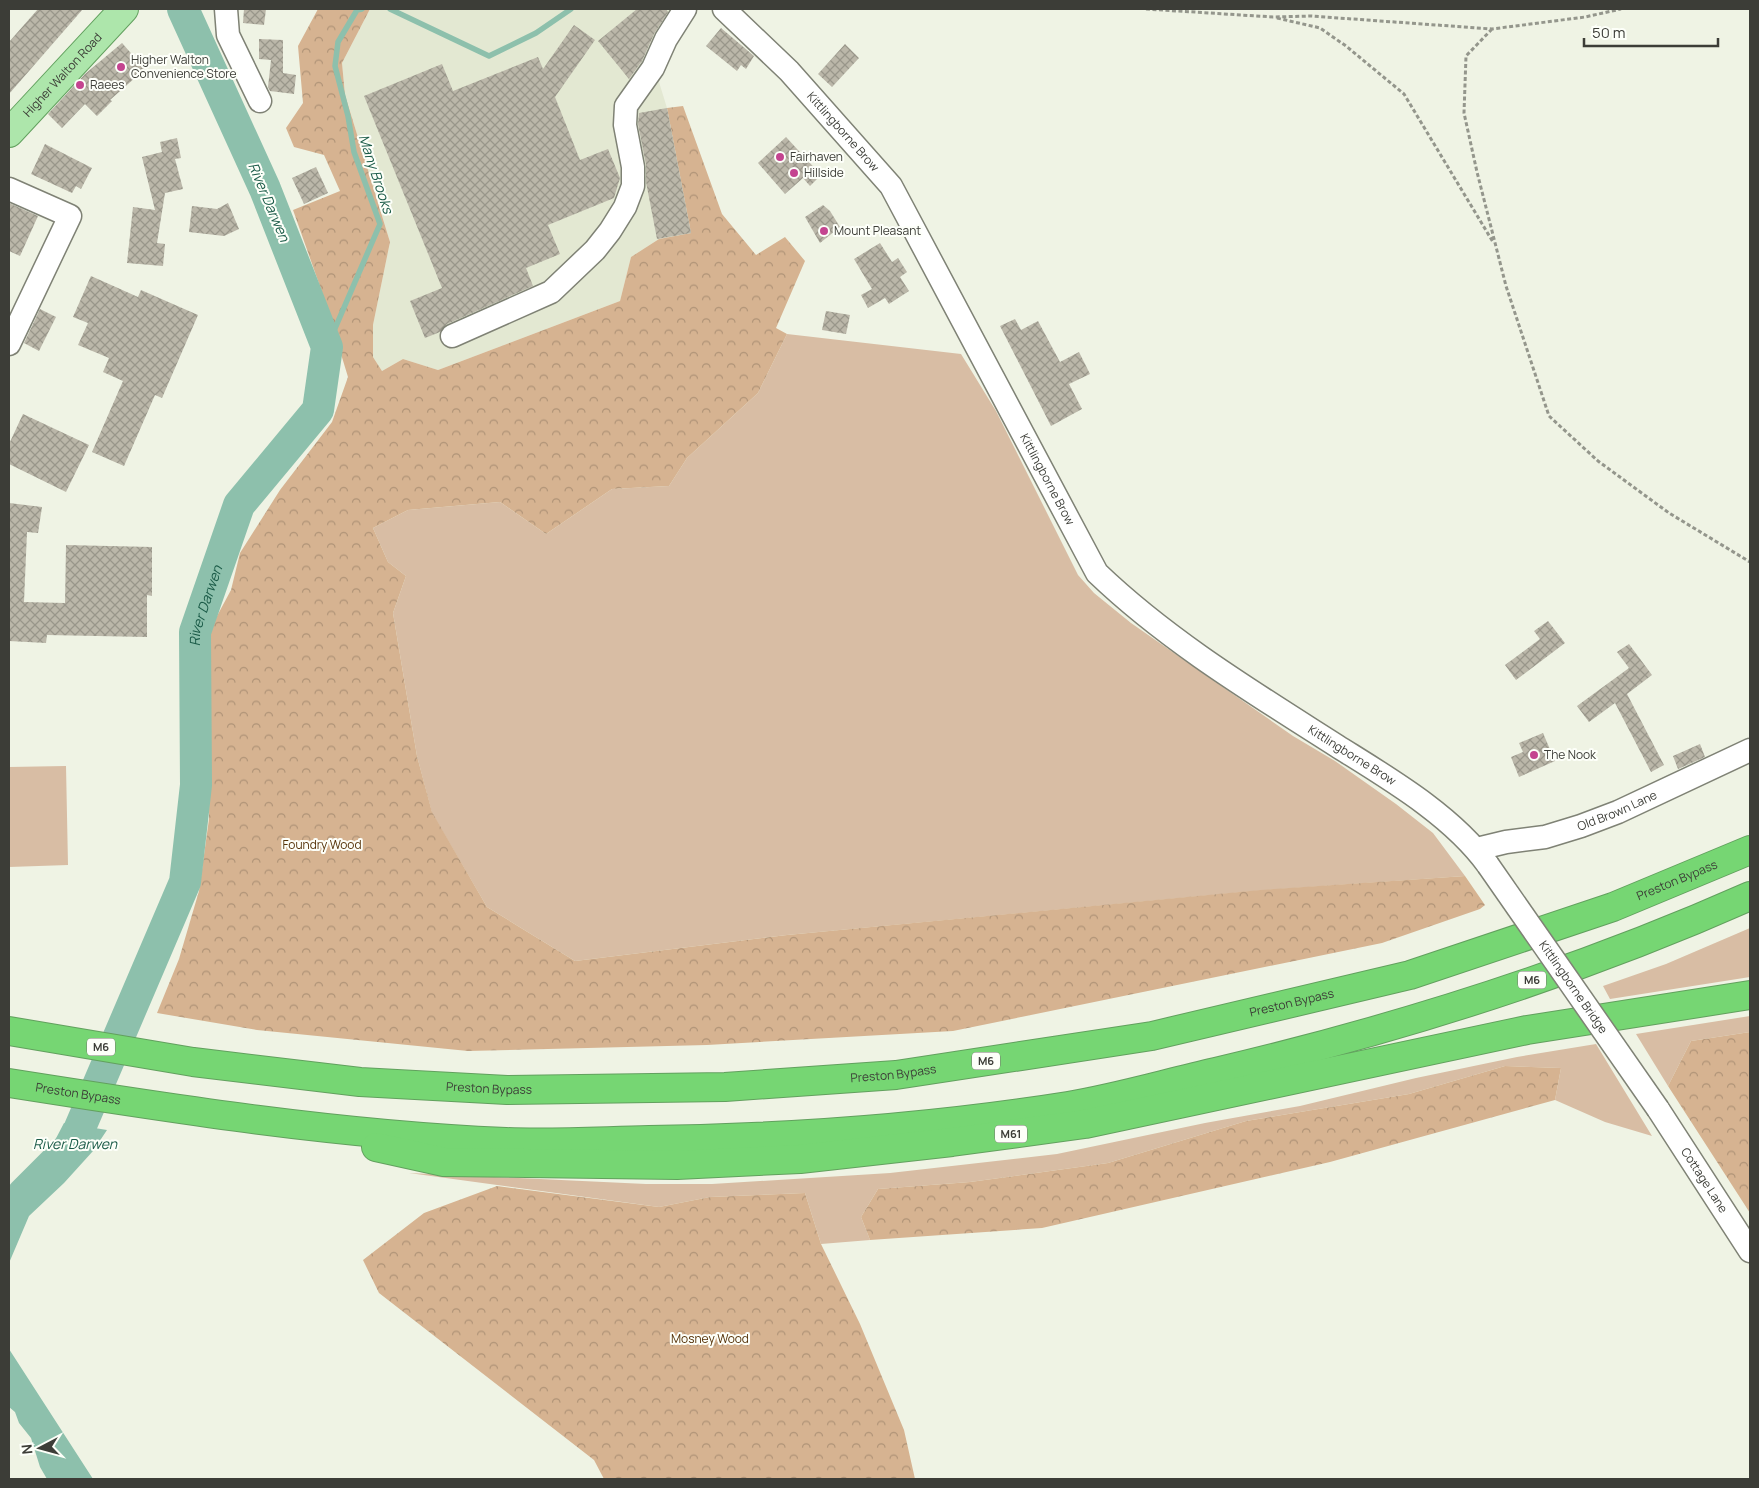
<svg xmlns="http://www.w3.org/2000/svg" width="1759" height="1488" viewBox="0 0 1759 1488" font-family="Manrope,sans-serif">
	<style>
		.built { fill: #e3e8d2 }
		.grass { fill: #d8bda4 }
		.forest { fill: url(#forest-crowns) }
		.water { fill: #8dc0ac }
		.lines { fill: none; stroke-linecap: round; stroke-linejoin: round }
		.stream { stroke: #8dc0ac; stroke-width: 5.5 }
		.river { stroke: #8dc0ac; stroke-width: 32 }
		.building { fill: url(#building-cross-hatch) }
		.minor-casing { stroke: #7f8275; stroke-width: 25 }
		.major-casing { stroke: #62a05e; stroke-width: 30 }
		.highway-casing { stroke: #62a05e; stroke-width: 30 }
		.path { stroke: #94968c; stroke-width: 3; stroke-dasharray: 4 2.5; stroke-linecap: butt }
		.minor { stroke: #fff; stroke-width: 22 }
		.major { stroke: #ade6ab; stroke-width: 28 }
		.highway { stroke: #76d673; stroke-width: 28 }
		.minor-bridge-casing { stroke: #7f8275; stroke-width: 25; stroke-linecap: butt }
		.minor-bridge { stroke: #fff; stroke-width: 22 }
		.poi-dot { fill: #c44490; stroke: #fdfff9; stroke-width: 2 }
		.labels { text-anchor: middle; stroke-width: 4; stroke-linejoin: round; paint-order: stroke }
		.shield { fill: #fdfff9; stroke: #767771; stroke-width: 1 }
		.shield-label { font-size: 11px; font-weight: bold; fill: #3c3d37 }
		.poi-label { font-size: 12px; fill: #3c3d37; stroke: #fdfff9; text-anchor: start }
		.street-label { font-size: 12px; fill: #3c3d37; stroke: #fdfff9 }
		.park-label { font-size: 12px; fill: #553208; stroke: #fdfff9 }
		.water-label { font-size: 14px; font-style: italic; fill: #1b5b48; stroke: #fdfff9 }
	</style>
	<defs>
		<pattern id="forest-crowns" width="20" height="18" patternUnits="userSpaceOnUse" patternTransform="scale(1.25)"><rect width="20" height="18" fill="#d6b391"/><path d="M2 6a3 3 0 1 1 6 0M12 15a3 3 0 1 1 6 0" fill="none" stroke="#af9377"/></pattern>
		<pattern id="building-cross-hatch" width="8" height="8" patternUnits="userSpaceOnUse" patternTransform="scale(1.25)"><rect width="8" height="8" fill="#bbb7a9"/><path d="M0 0l8 8M0 8l8-8" fill="none" stroke="#99968a"/></pattern>
	</defs>
	<rect width="100%" height="100%" fill="#eff3e4"/>
	<path class="built" d="M370 9H675L672 44 659 82 667 108 691 233 659 239 631 257 620 301 438 370 403 359 382 371 373 357V325L390 242 345 95 342 63Z"/>
	<path class="grass" d="M787 334 961 354 996 411 1078 575 1094 593 1131 623 1293 736 1335 761 1396 804 1433 833 1465 876 1254 891 787 935 575 961 487 907 432 813 417 756 393 613 406 576 388 562 373 528 408 510 500 502 546 534 612 489 669 486 687 458 758 393Z
		M66 766 68 865 9 867V767Z
		M1750 928V977L1610 999 1603 986 1666 964Z
		M1750 1016V1032L1691 1041 1668 1086 1636 1034Z
		M1596 1044 1652 1136 1605 1122 1555 1100 1561 1068 1505 1066 1409 1094 1246 1121 1108 1163 970 1182 878 1189 861 1217 870 1240 821 1244 805 1193 710 1197 659 1207 409 1173 646 1184H712L890 1173 1057 1154 1205 1123 1300 1106 1416 1078 1517 1057Z"/>
	<path class="forest" d="M318 9H370L342 63 345 95 390 242 373 325V357L382 371 403 359 438 370 620 301 631 257 659 239 691 233 667 108 683 106 722 214 756 255 785 237 805 261 776 328 787 334 758 393 687 458 669 486 612 489 546 534 500 502 408 510 373 528 388 562 406 576 393 613 417 756 432 812 487 907 575 961 787 935 1260 890 1465 876 1485 905 1480 909 1382 943 953 1031 707 1045 468 1051 257 1030 157 1013 179 959 199 891 209 819 210 629 231 590 240 553 280 490 332 422 348 377 323 295 293 210 340 191 324 155 294 147 286 128 303 103 298 46Z
		M1750 1032V1213L1668 1086 1691 1041Z
		M1505 1066 1561 1068 1555 1100 1330 1162 1042 1228 870 1240 861 1217 878 1189 970 1182 1108 1163 1246 1121 1409 1094Z
		M497 1186 659 1207 710 1197 805 1193 821 1244 860 1324 904 1430 915 1479H604L594 1460 379 1293 363 1260 424 1213Z"/>
	<path class="water" d="M64 1123 107 1130 93 1151 64 1183 29 1216 9 1263V1190L52 1146Z
		M9 1349 93 1479H47L40 1467 31 1438 19 1423 15 1412 9 1407Z"/>
	<g class="lines">
		<path class="stream" d="M390 9 489 56 536 33 571 9
			M327 347 380 224 354 152 348 116 335 66 338 42 357 10 362 9"/>
		<path class="river" id="s1" d="M9 1217 23 1194 73 1144 185 882 196 785 195 632 239 505 318 410 327 347 265 189 183 9"/>
	</g>
	<path class="building" d="M38 9H83L9 94V42Z
		M244 9H266L264 25 243 23Z
		M637 9H666L668 12 654 34 642 61 629 79 598 41Z
		M574 25 595 40 555 97 580 160 608 149 620 178 614 198 548 225 560 254 526 268 533 286 447 324 440 332 425 338 410 301 442 288 364 96 442 64 453 91 538 57 543 69Z
		M721 28 754 56 746 69 741 65 737 71 706 46Z
		M259 39 283 40V73L296 75 294 94 270 91 268 87 271 60 259 59Z
		M122 43 145 69 110 100 112 101 97 116 85 104 62 128 48 114 85 74Z
		M845 44 859 58 832 87 818 74Z
		M667 108 691 233 657 239 646 182V165L638 124 639 113Z
		M786 137 821 175 810 186 803 178 785 194 758 163Z
		M177 138 181 158 175 159 183 189 165 193 157 243 165 244 163 266 127 263 133 207 155 210 142 157 162 152 160 142Z
		M45 144 92 168 81 189 76 186 72 193 31 174Z
		M316 167 328 193 304 204 292 178Z
		M9 203 38 216 20 256 9 251Z
		M228 203 239 229 224 236 189 232 192 206 217 209Z
		M823 205 830 211 840 227 820 243 805 217Z
		M880 243 892 262 898 258 907 272 900 277 909 291 889 304 885 298 868 308 861 295 872 289 854 259Z
		M91 276 138 297 141 290 198 315 162 398 155 395 124 466 92 452 123 381 103 372 109 358 78 345 88 323 73 317Z
		M40 309 56 317 39 351 24 343Z
		M826 311 850 315 846 334 822 330Z
		M1015 319 1021 330 1038 321 1060 362 1079 352 1090 374 1069 384 1082 409 1051 426 1000 326Z
		M23 414 89 445 66 492 9 464V444Z
		M9 503 42 507 38 533 27 532 24 602 65 603 66 545 152 547V596L147 595V637L47 635 46 643 9 641Z
		M1548 621 1565 643 1516 680 1505 665 1540 639 1534 631Z
		M1629 644 1652 675 1627 694 1664 765 1651 772 1615 703 1589 722 1577 706 1629 668 1617 652Z
		M1543 733 1555 761 1519 777 1511 757 1523 752 1519 743Z
		M1700 744 1705 757 1678 769 1673 756Z"/>
	<g class="lines">
		<g class="minor-casing">
			<g id="minor">
				<path d="M226 9 228 35 260 101"/>
				<path id="s2" d="M724 9 789 71 891 186 1097 573C1168 641 1254 693 1337 746 1388 778 1452 815 1488 865"/>
				<path d="M9 189 70 216 9 344"/>
				<path d="M452 336 551 292 595 250 610 231 625 207 633 186V167L625 125 626 106 653 68 666 39 685 9"/>
				<path id="s3" d="M1477 849 1506 842 1545 837 1581 826 1618 812 1750 750"/>
				<path id="s4" d="M1658 1109 1750 1251"/>
			</g>
		</g>
		<g class="major-casing">
			<g id="major">
				<path id="s5" d="M9 133 124 9"/>
			</g>
		</g>
		<g class="highway-casing">
			<g id="highway">
				<path id="s6" d="M9 1031 193 1062 360 1082 507 1090 725 1087 896 1075 1152 1036 1410 975 1613 907 1750 850"/>
				<path id="s7" d="M9 1083C174 1109 339 1135 506 1142 553 1144 601 1141 649 1140 789 1138 929 1128 1068 1106 1117 1098 1167 1083 1216 1072 1398 1029 1579 972 1750 896"/>
				<path d="M376 1147 444 1162 677 1165 800 1159 952 1142 1085 1124 1527 1030 1750 995"/>
			</g>
		</g>
		<path class="path" d="M1146 9 1273 17 1311 16 1492 29 1585 17 1621 9
			M1277 18 1320 28 1346 46 1404 94 1493 242
			M1492 29 1466 56 1464 113 1477 172 1506 286 1549 416 1598 461 1669 513 1750 562"/>
		<use href="#minor" class="minor"/>
		<use href="#major" class="major"/>
		<use href="#highway" class="highway"/>
		<g class="minor-bridge-casing">
			<g id="minor-bridge">
				<path id="s8" d="M1488 865 1658 1109"/>
			</g>
		</g>
		<use href="#minor-bridge" class="minor-bridge"/>
	</g>
	<g class="poi-dot">
		<circle cx="121" cy="67" r="5"/>
		<circle cx="80" cy="85" r="5"/>
		<circle cx="780" cy="157" r="5"/>
		<circle cx="794" cy="173" r="5"/>
		<circle cx="824" cy="231" r="5"/>
		<circle cx="1534" cy="755" r="5"/>
	</g>
	<g class="labels">
		<g class="shield">
			<rect x="1518" y="971.5" width="28" height="17" rx="4"/>
			<rect x="87" y="1038.5" width="28" height="17" rx="4"/>
			<rect x="972" y="1052.5" width="28" height="17" rx="4"/>
			<rect x="995" y="1125.5" width="32" height="17" rx="4"/>
		</g>
		<g class="shield-label">
			<text x="1532" y="984">M6</text>
			<text x="101" y="1051">M6</text>
			<text x="986" y="1065">M6</text>
			<text x="1011" y="1138">M61</text>
		</g>
		<g class="poi-label">
			<text x="131" y="64">Higher Walton<tspan x="131" dy="14">Convenience Store</tspan></text>
			<text x="90" y="89">Raees</text>
			<text x="790" y="161">Fairhaven</text>
			<text x="804" y="177">Hillside</text>
			<text x="834" y="235">Mount Pleasant</text>
			<text x="1544" y="759">The Nook</text>
		</g>
		<g class="street-label">
			<text dy="4" stroke="none"><textPath href="#s5" startOffset="79">Higher Walton Road</textPath></text>
			<text dy="4" stroke="none"><textPath href="#s2" startOffset="171">Kittlingborne Brow</textPath></text>
			<text dy="4" stroke="none"><textPath href="#s2" startOffset="576">Kittlingborne Brow</textPath></text>
			<text dy="4" stroke="none"><textPath href="#s2" startOffset="996">Kittlingborne Brow</textPath></text>
			<text dy="4" stroke="none"><textPath href="#s3" startOffset="146">Old Brown Lane</textPath></text>
			<text dy="4" stroke="none"><textPath href="#s6" startOffset="1699">Preston Bypass</textPath></text>
			<text dy="4" stroke="none"><textPath href="#s8" startOffset="149">Kittlingborne Bridge</textPath></text>
			<text dy="4" stroke="none"><textPath href="#s6" startOffset="1294">Preston Bypass</textPath></text>
			<text dy="4" stroke="none"><textPath href="#s6" startOffset="889">Preston Bypass</textPath></text>
			<text dy="4" stroke="none"><textPath href="#s6" startOffset="484">Preston Bypass</textPath></text>
			<text dy="4" stroke="none"><textPath href="#s7" startOffset="70">Preston Bypass</textPath></text>
			<text dy="4" stroke="none"><textPath href="#s4" startOffset="85">Cottage Lane</textPath></text>
		</g>
		<g class="park-label">
			<text x="322" y="849">Foundry Wood</text>
			<text x="710" y="1343">Mosney Wood</text>
		</g>
		<g class="water-label">
			<text transform="translate(376 174) rotate(72)" y="5">Many Brooks</text>
			<text transform="translate(269 202) rotate(67)" y="5">River Darwen</text>
			<text dy="5" stroke="none"><textPath href="#s1" startOffset="661">River Darwen</textPath></text>
			<text x="75" y="1149">River Darwen</text>
		</g>
	</g>
	<rect width="1759" height="1488" fill="none" stroke="#3c3d37" stroke-width="20"/>
	<g transform="translate(40 1448) rotate(264)" stroke="#fdfff9" stroke-width="4" paint-order="stroke">
	<path d="M0-4L9 19L0 12L-9 19Z" fill="#3c3d37"/>
	<text y="-8" font-size="14" font-weight="bold" text-anchor="middle" fill="#3c3d37">N</text>
	</g>
	<path d="M1584 38v8h134v-8" fill="none" stroke="#3c3d37" stroke-width="2.5"/>
	<text x="1592" y="38" font-size="15" fill="#3c3d37" stroke="#fdfff9" stroke-width="4" paint-order="stroke">50 m</text>
</svg>
